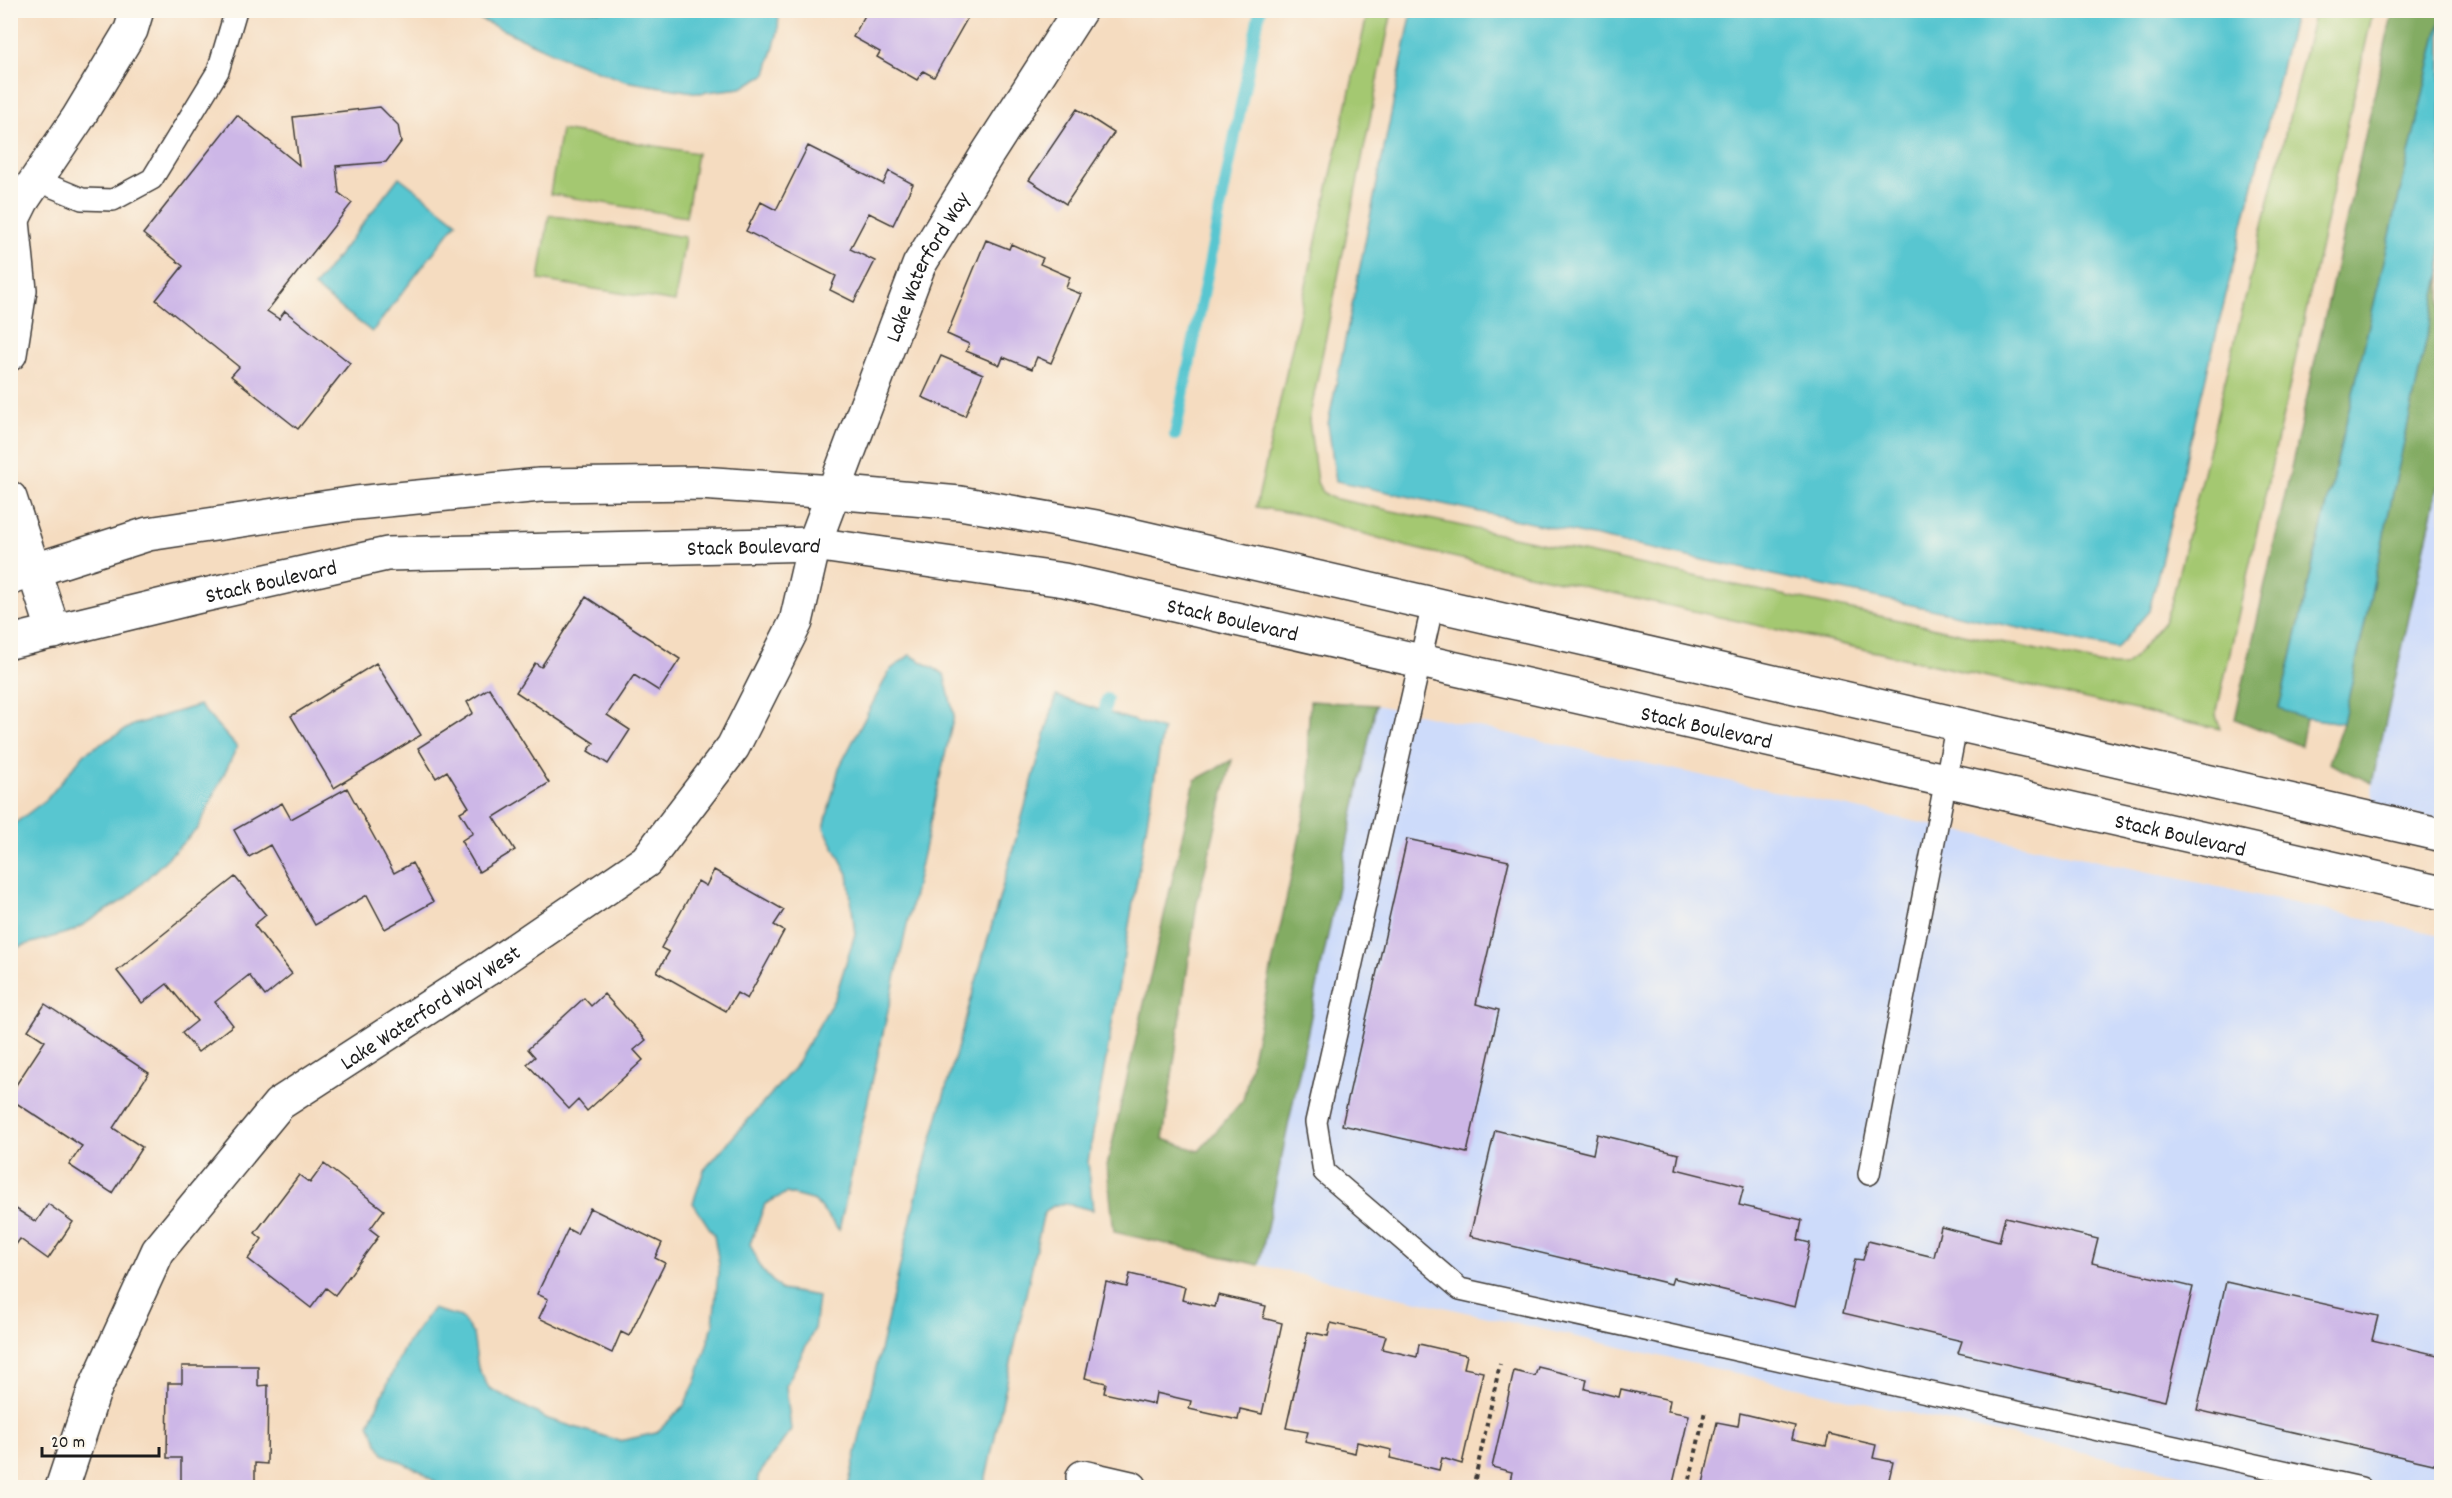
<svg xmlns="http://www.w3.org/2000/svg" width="2452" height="1498" viewBox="0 0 2452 1498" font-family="Dekko,sans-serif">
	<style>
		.built { fill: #cddbfa }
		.green { fill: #a4c871; stroke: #607246; stroke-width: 1.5 }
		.forest { fill: #83ac63; stroke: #506440; stroke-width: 1.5 }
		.water { fill: #59c6d0; stroke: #3a7176; stroke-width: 1.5 }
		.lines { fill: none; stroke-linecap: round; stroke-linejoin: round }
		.stream { stroke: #59c6d0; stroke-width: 12 }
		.building { fill: #cdb7e7 }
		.lane-casing { stroke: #3d3935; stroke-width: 24 }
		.street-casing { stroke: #3d3935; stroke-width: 36 }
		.secondary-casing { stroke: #3d3935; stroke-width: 36 }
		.path { stroke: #3d3935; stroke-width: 4; stroke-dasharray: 4.5 4.5; stroke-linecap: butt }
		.lane { stroke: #fff; stroke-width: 21 }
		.street { stroke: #fff; stroke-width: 33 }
		.secondary { stroke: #fff; stroke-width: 33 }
		.labels { text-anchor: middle; stroke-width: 6; stroke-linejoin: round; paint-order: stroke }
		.street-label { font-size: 22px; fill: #1c1c1c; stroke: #fbf7ec }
	</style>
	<rect width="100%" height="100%" fill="#fbf7ec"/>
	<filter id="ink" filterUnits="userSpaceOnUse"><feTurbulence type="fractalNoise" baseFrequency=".0167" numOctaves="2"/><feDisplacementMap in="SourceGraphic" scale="12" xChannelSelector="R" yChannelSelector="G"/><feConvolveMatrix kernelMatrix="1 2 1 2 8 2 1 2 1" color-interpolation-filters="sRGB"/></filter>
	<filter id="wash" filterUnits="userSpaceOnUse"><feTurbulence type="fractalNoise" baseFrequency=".008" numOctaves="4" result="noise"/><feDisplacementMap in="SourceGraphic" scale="24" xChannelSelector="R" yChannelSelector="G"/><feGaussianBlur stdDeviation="1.35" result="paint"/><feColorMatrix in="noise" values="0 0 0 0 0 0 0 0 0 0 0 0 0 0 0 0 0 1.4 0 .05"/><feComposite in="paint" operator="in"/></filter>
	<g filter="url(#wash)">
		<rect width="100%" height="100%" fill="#f5dcc0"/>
		<path class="built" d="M2441 474V821L2373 804 2372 783Z
			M1376 705 2441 935V1487H2236L1259 1265Z"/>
		<path class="green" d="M1368 11H1392L1309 420 1317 482 1322 492 1332 498 2112 666H2123L2132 660 2164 622 2171 604 2315 11H2373L2216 715 2220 729 1408 547 1303 515 1256 507Z
			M561 130 697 153 686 217 550 194Z
			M549 215 685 237 675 302 539 280Z"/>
		<path class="forest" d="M2393 11H2441V18L2279 708 2306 718 2301 746 2235 719Z
			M2441 272V474L2372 783 2329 763 2343 723Z
			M1310 701 1376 705 1259 1265 1114 1232 1107 1166 1195 780 1232 760 1197 903 1163 1139 1199 1151 1243 1100 1310 789 1308 734Z"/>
		<path class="water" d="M462 11H779L778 32 766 74 741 88 699 93 625 81 571 61Z
			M1412 11H2295L2149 611 2116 649 1336 481 1328 424Z
			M2441 18V272L2343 723 2306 718 2279 709Z
			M399 177 457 222 372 332 314 287Z
			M910 655 944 674 954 715 839 1230 815 1201 786 1193 765 1204 750 1244 762 1270 781 1290 818 1296 814 1330 786 1386 791 1430 758 1476 759 1487H442L420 1471 383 1454 369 1424 404 1348 432 1309 461 1317 473 1334 478 1368 489 1388 548 1419 620 1441 656 1433 683 1407 696 1381 713 1325 719 1263 714 1235 693 1203 704 1170 794 1068 835 998 855 934 848 874 824 828 839 768 890 670Z
			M1056 696 1163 730 1088 1162 1093 1210C1072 1206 1056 1196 1043 1216L984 1487H848L920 1181Z
			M199 705 237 747 198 828 127 898 73 931 11 949V824H14L47 799 85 753 133 725Z"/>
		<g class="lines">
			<path class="stream" d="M1175 435 1260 10
				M1101 727 1107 699"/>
		</g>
		<g id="blocks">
			<path class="building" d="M868 10H972L934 77 923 71 917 80 877 57 880 52 853 37Z
				M380 107 398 125 401 142 386 162 336 166 339 193 352 203 267 311 279 319 285 311 350 363 298 429 231 376 239 367 156 300 183 266 143 234 237 115 299 165 293 117Z
				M1077 109 1114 133 1066 204 1029 180Z
				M808 146 883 184 889 171 913 184 893 225 869 213 850 249 875 261 854 302 830 290 836 276 746 231 761 202 776 210Z
				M986 240 1009 249 1011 244 1043 258 1040 264 1070 277 1066 288 1081 294 1051 363 1037 357 1032 369 1003 357 1000 365 966 351 969 344 947 334Z
				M941 356 983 374 965 416 922 397Z
				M586 597 680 659 659 691 634 675 607 715 630 730 608 764 588 751 594 743 516 692 535 663 541 667Z
				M376 663 421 735 334 788 291 716Z
				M489 688 549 783 494 817 515 850 479 872 461 841 473 833 460 812 469 807 447 771 436 778 418 748 473 713 467 702Z
				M347 788 394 873 412 863 433 902 385 929 367 895 315 925 270 845 249 857 234 830 282 803 291 819Z
				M1407 839 1509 861 1476 1004 1499 1010 1467 1153 1342 1125Z
				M714 870 784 910 774 925 784 931 747 999 737 993 726 1011 657 972 669 952 661 948 698 881 706 886Z
				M235 877 266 915 254 925 292 974 265 996 249 975 215 1002 233 1025 198 1052 182 1033 197 1021 167 984 142 1003 117 971Z
				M604 994 646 1040 634 1050 643 1060 587 1111 578 1100 569 1109 527 1064 535 1057 528 1049 584 998 591 1006Z
				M45 1004 149 1073 113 1128 142 1147 112 1193 69 1165 82 1146 10 1099V1094L45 1041 28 1030Z
				M1495 1130 1593 1154 1597 1134 1679 1154 1676 1169 1744 1186 1739 1205 1802 1220 1798 1240 1810 1243 1795 1307 1673 1278 1671 1284 1470 1236Z
				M324 1164 384 1210 370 1229 379 1236 335 1295 326 1288 311 1308 248 1259 262 1239 255 1233 299 1175 310 1183Z
				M48 1204 73 1222 48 1259 20 1239 10 1253V1205L36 1222Z
				M590 1208 662 1243 655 1258 665 1263 629 1336 621 1332 612 1353 539 1318 548 1299 537 1294 568 1229 577 1234Z
				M2005 1217 2098 1239 2092 1263 2193 1287 2165 1401 1958 1353 1962 1341 1843 1313 1855 1259 1863 1260 1868 1241 1934 1257 1941 1227 1999 1242Z
				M1130 1274 1185 1287 1182 1300 1215 1307 1218 1295 1266 1306 1263 1318 1282 1323 1262 1414 1240 1409 1238 1420 1189 1409 1191 1401 1156 1393 1154 1404 1104 1393 1106 1383 1085 1378 1106 1282 1127 1287Z
				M2226 1282 2378 1316 2372 1340 2442 1356V1466L2197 1410Z
				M1331 1323 1386 1336 1382 1349 1417 1357 1419 1344 1467 1355 1464 1368 1483 1372 1462 1464 1442 1458 1439 1470 1390 1458 1392 1450 1357 1442 1355 1453 1305 1442 1308 1432 1286 1428 1308 1332 1328 1336Z
				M182 1366H258V1386L268 1385 267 1464 255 1463V1485L181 1484V1458H167L168 1383H182Z
				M1538 1367 1587 1379 1585 1389 1619 1397 1621 1389 1670 1400 1668 1411 1689 1415 1672 1488H1582L1567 1484 1566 1488H1519L1509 1485 1512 1472 1492 1467 1514 1371 1535 1376Z
				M1740 1413 1795 1426 1792 1439 1826 1446 1829 1434 1876 1445 1873 1458 1893 1462 1887 1488H1702L1717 1422 1738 1426Z"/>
		</g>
	</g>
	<g filter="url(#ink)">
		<use href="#blocks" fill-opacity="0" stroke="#3d3935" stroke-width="1.5"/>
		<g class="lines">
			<g class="lane-casing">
				<path id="lane" d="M36 180 82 199 113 200 152 179 218 71 236 10
					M1433 604 1316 1122 1324 1172 1460 1289 2361 1488
					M1869 1174 1957 723"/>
			</g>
			<g class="street-casing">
				<g id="street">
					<path d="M10 225 22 201 78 118 131 30 137 10"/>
					<path d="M10 354 20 290 13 221"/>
					<path d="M10 498 54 632"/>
					<path d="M1083 1477 1131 1488"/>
					<path id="s1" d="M62 1488 94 1391 158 1251 279 1104 486 970 646 861 733 747 796 622 814 544 919 265 986 156 1080 10"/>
				</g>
			</g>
			<g class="secondary-casing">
				<g id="secondary">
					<path d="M10 578 148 534 356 503 540 485 700 483 833 492 960 503 1096 527 2442 835"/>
					<path id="s2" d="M10 642 196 597 387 554 814 544 1064 580 2442 893"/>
				</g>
			</g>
			<path class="path" d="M1473 1488 1500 1364
				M1688 1488 1705 1411"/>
			<use href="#lane" class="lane"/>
			<use href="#street" class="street"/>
			<use href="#secondary" class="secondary"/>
		</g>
	</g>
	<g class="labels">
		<g class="street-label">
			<text dy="8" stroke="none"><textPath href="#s1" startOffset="1550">Lake Waterford Way</textPath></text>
			<text dy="8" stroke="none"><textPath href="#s2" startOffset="754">Stack Boulevard</textPath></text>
			<text dy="8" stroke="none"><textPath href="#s2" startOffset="268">Stack Boulevard</textPath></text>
			<text dy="8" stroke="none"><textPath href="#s2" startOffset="1240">Stack Boulevard</textPath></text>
			<text dy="8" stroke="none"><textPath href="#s2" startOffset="1726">Stack Boulevard</textPath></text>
			<text dy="8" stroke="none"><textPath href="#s2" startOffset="2212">Stack Boulevard</textPath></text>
			<text dy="8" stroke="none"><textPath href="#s1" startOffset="626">Lake Waterford Way West</textPath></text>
		</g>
	</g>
	<rect width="2452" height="1498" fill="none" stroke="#fbf7ec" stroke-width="36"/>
	<path d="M42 1447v9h117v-9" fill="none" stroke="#1c1c1c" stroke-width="3"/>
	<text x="51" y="1447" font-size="18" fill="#1c1c1c" stroke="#fbf7ec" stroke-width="4.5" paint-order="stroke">20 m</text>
</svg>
